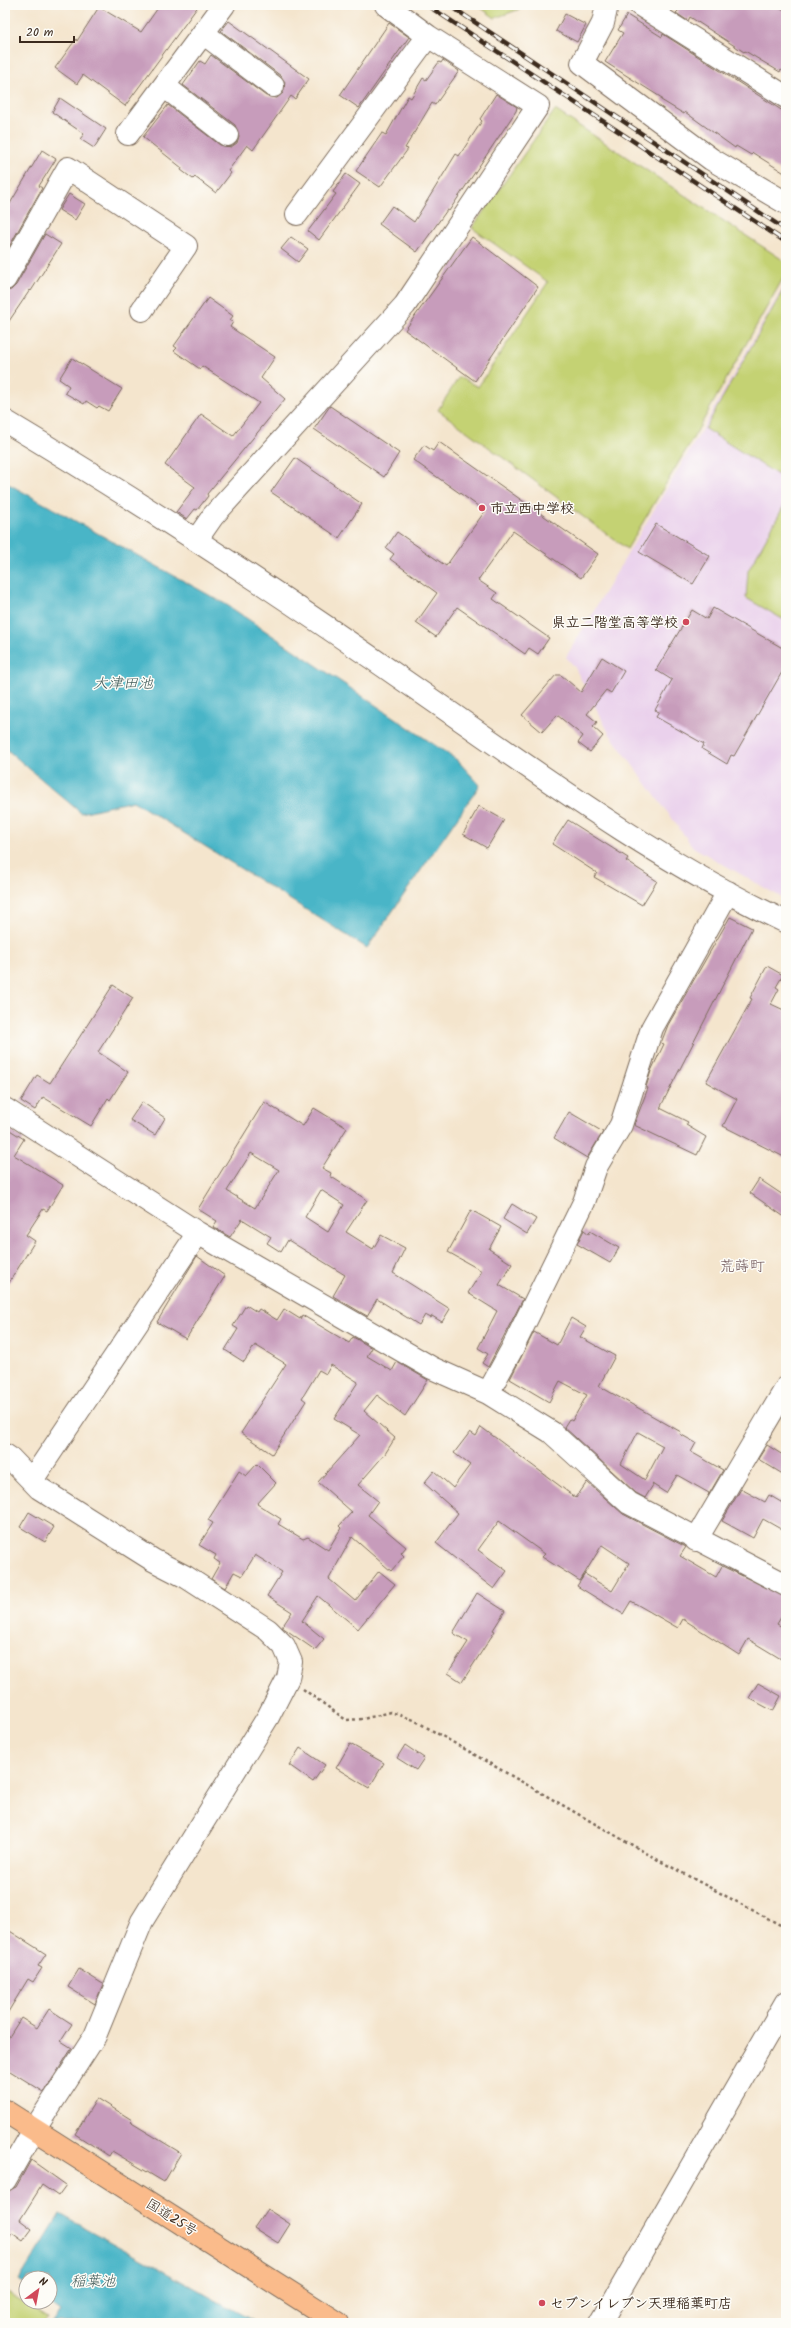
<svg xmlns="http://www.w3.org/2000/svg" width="791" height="2328" viewBox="0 0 791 2328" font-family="Kalam,'Klee One',sans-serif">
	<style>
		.built { fill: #ead1ec }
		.green { fill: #c4d273; stroke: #807e48 }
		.water { fill: #4ab5c7; stroke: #427072 }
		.building { fill: #c79cbb; fill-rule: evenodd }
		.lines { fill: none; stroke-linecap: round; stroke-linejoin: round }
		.minor-casing { stroke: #7c6b5b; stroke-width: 24 }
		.highway-casing { stroke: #7c6b5b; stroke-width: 24 }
		.path { stroke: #7c6b5b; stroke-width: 2.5; stroke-dasharray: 3 3; stroke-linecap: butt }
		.minor { stroke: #fff; stroke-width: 22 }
		.highway { stroke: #fabb8b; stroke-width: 22 }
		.rail-casing { stroke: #3b2a1e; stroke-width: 4.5 }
		.rail { stroke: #fdfcf7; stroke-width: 3; stroke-dasharray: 9; stroke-linecap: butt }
		.poi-dot { fill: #d1495b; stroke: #fdfcf7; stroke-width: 1.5 }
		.labels { text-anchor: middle; stroke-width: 3; stroke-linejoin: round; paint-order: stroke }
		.poi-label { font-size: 14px; font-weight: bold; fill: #3b2a1e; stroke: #fdfcf7; text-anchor: start }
		.street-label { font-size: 14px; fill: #3b2a1e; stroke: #fdfcf7 }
		.water-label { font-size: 15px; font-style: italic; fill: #405b59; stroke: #fdfcf7 }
		.neighbourhood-label { font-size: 15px; fill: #6c5255; stroke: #fdfcf7 }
	</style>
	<rect width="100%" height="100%" fill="#fdfcf7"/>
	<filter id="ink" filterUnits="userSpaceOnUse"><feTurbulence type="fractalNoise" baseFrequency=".025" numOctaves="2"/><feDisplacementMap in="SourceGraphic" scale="8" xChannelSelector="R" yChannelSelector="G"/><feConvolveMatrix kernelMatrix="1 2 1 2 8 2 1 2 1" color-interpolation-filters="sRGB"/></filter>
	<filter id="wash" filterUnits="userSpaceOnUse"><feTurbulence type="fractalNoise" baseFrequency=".012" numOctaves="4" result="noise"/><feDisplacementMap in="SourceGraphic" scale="16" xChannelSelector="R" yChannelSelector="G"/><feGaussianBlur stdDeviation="0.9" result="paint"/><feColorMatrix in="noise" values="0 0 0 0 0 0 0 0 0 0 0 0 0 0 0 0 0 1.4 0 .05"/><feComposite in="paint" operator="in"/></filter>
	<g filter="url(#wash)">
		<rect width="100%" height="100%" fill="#f4e5cd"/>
		<path class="built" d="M786 282V900L693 847 609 733 574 666 566 657 703 428Z"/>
		<path class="green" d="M477 5H531L495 18Z
			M555 110 786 262V273L695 435 627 549 438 410 459 377 478 387 548 282 472 228Z
			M786 285V480L705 429Z
			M786 502V621L746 598 748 571Z
			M5 2291 47 2318 44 2323H5Z"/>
		<path class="water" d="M5 482 227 605 457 760 480 785 367 948 133 801 81 813 5 748Z
			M60 2214 257 2323H52L60 2311 48 2302H50V2278H26V2285L19 2280Z"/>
		<g id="blocks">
			<path class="building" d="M160 5H199L125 106 83 75 77 84 55 68 76 39 77 41 99 7 141 32Z
				M671 5H776L786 11V73L781 70 780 72 745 51 744 52 690 17 688 21 676 13 679 10Z
				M565 14 586 25 577 42 556 31Z
				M627 15 662 37 663 34 786 113V174L753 153 751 155 736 146 735 148 685 112 684 114 661 100 662 98 605 62 623 33 618 30Z
				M229 21 309 79 295 99 291 96 253 150 247 145 228 171 231 173 216 193 195 177 193 179 181 170 182 168 143 137 168 105 220 145 231 147 237 143 239 136 235 125 183 85 200 61 205 64 211 55 266 96 277 98 283 93 285 82 281 76 221 31Z
				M389 23 409 37 359 108 340 95Z
				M443 60 459 71 435 105 432 103 405 148 408 149 380 187 356 171 382 133 386 135 408 96 411 98 423 78 426 80 439 62 441 63Z
				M496 94 517 107 516 111 449 211 447 210 417 252 379 224 392 206 414 222 456 154 459 156 482 121 480 119Z
				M60 98 106 129 94 148 80 139 84 134 52 112Z
				M42 150 56 159 39 186 42 188 5 254V212Z
				M346 174 360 184 319 240 308 231 336 194 333 192Z
				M69 194 85 204 75 220 59 210Z
				M45 234 61 244 31 291 30 290 5 327V291L11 290 16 285Z
				M291 237 308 249 298 262 281 249Z
				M472 237 538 287 475 381 405 330Z
				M208 298 233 316 230 320 233 322 230 327 275 357 261 378 285 399 207 494 208 496 197 510 195 509 187 519 176 512 195 487 165 465 201 414 233 436 259 403 202 366 200 369 174 351 177 348 174 346Z
				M72 358 122 389 108 411 99 406 97 408 86 401 84 404 65 393 69 386 59 379Z
				M330 406 399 453 384 477 314 429Z
				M439 442 598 554 581 578 513 531 478 580 497 593 493 599 549 638 538 654 529 648 525 654 457 607 436 637 416 623 437 593 390 559 394 554 386 548 397 532 446 566 485 511 413 460 424 445 433 451Z
				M295 458 362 504 339 538 271 492Z
				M656 524 710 556 693 584 639 552Z
				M713 608 786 650V665L734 756 731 755 727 764 702 749 704 744 656 717 659 712 655 710 672 680 656 670 692 610 707 619Z
				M602 657 624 671 611 693 606 690 587 714 597 722 593 727 603 736 590 752 578 743 583 736 557 715 542 732 522 715 556 675H561L581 692Z
				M479 806 504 820 487 848 463 834Z
				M568 820 628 858 626 861 657 881 642 905 594 877 597 873 552 844Z
				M730 917 752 928 660 1108 688 1122 686 1125 706 1137 697 1155 634 1125 648 1088 646 1087 651 1071 664 1044 661 1043 668 1025Z
				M767 966 783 975 776 987 779 989 771 1004 786 1011V1158L723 1126 737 1099 706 1082 752 999 750 998Z
				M113 985 133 998 98 1052 128 1072 110 1100 108 1098 91 1126 43 1097 35 1110 21 1101 37 1075 50 1083Z
				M142 1102 165 1118 155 1135 130 1120Z
				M264 1102 303 1126 314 1108 347 1128 322 1168 331 1173 330 1176 367 1200 346 1232 373 1249 381 1235 405 1248 393 1273 450 1309 442 1322 432 1316 431 1318 425 1315 419 1325 377 1299 367 1316 333 1296 345 1275 288 1240 281 1252 267 1243 271 1237 242 1219 230 1237 213 1227 217 1221 198 1209ZM251 1153 279 1170 255 1208 227 1191ZM321 1190 344 1205 328 1232 305 1217Z
				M569 1112 603 1132 587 1158 554 1138Z
				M5 1127 24 1139 14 1155 63 1185 47 1211 43 1209 26 1235 35 1241 5 1289Z
				M759 1179 786 1197V1218L750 1193Z
				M512 1204 536 1219 527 1234 503 1219Z
				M471 1210 501 1227 489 1249 512 1264 499 1285 523 1299 488 1367 482 1363 488 1354 478 1348 497 1311 468 1293 482 1271 448 1252Z
				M584 1230 589 1234 590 1231 619 1248 610 1263 577 1244Z
				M197 1256 225 1276 186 1339 157 1322Z
				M246 1305 257 1312 259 1309 277 1320 284 1309 300 1319 302 1315 349 1343 353 1337 372 1348 367 1356 392 1371 397 1362 428 1380 405 1416 377 1395 364 1411 395 1438 385 1454 358 1485 378 1501 368 1515 406 1547 401 1553 404 1556 391 1571 352 1537 329 1579 355 1601 379 1571 395 1584 358 1629 318 1596 302 1621 324 1639 315 1650 282 1627 292 1612 267 1596 282 1572 255 1555 242 1576 234 1572 225 1588 211 1579 220 1563 214 1559 216 1555 199 1545 213 1523 208 1520 239 1471 246 1476 257 1464 276 1483 257 1504 281 1519 278 1524 303 1539 308 1537 328 1550 341 1528 339 1526 352 1512 318 1482 360 1435 334 1419 358 1382 331 1365 326 1374 319 1370 302 1398 306 1401 272 1454 241 1433 286 1364 255 1345 244 1362 225 1350 238 1329 233 1326Z
				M571 1318 586 1327 580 1337 615 1356 599 1386 681 1432 680 1434 696 1443 691 1452 723 1470 708 1496 709 1493 677 1475 666 1493 652 1484 653 1485 645 1498 636 1493 564 1427 569 1419 572 1421 587 1395 560 1381 549 1402 510 1379 534 1332 557 1345ZM638 1432 663 1446 645 1480 621 1464Z
				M481 1427 576 1498 587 1482 623 1514 686 1547 680 1556 716 1577 722 1566 786 1597V1609L777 1624 786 1629V1662L748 1639 739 1655 683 1619 678 1628 631 1601 623 1614 577 1586 585 1574 612 1591 629 1563 602 1545 580 1581 542 1557 545 1554 499 1521 478 1550 507 1571 494 1589 471 1571 436 1543 458 1513 424 1483 434 1471 453 1488 470 1465 454 1453 470 1432 476 1436Z
				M767 1445 786 1457V1476L758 1459Z
				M741 1489 765 1502 769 1495 786 1505V1532L763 1519 753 1538 722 1521Z
				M29 1512 54 1527 45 1542 20 1527Z
				M477 1593 505 1611 493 1630 495 1631 462 1682 448 1673 468 1642 453 1633Z
				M758 1683 781 1696 773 1711 749 1698Z
				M350 1744 384 1763 369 1788 336 1768Z
				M405 1745 424 1758 416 1770 397 1758Z
				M300 1748 325 1765 313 1782 289 1765Z
				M5 1928 46 1954 38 1966 42 1968 33 1982 28 1979 5 2017Z
				M79 1969 103 1984 95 2004 68 1987Z
				M49 2009 72 2024 61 2041 72 2048 44 2092 5 2068V2043L21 2018 37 2028Z
				M97 2098 132 2120 130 2122 181 2153 164 2182 112 2151 109 2156 75 2134Z
				M31 2160 66 2185 58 2196 42 2185 20 2220 32 2229 23 2241 12 2233 5 2245V2192L16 2187Z
				M267 2209 290 2224 278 2243 254 2228Z"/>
		</g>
	</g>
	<g filter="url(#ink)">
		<use href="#blocks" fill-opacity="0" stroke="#7c6b5b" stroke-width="1"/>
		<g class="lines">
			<g class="minor-casing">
				<path id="minor" d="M607 5 603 23 582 63 711 159 786 203
					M640 5 786 97
					M203 33 273 86
					M164 86 227 135
					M128 134 224 5
					M297 214 428 36
					M5 279 68 168 186 246 142 310
					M5 421C144 504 279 593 412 686 532 769 653 859 786 922
					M197 539 213 516 405 305 538 106 428 36 386 5
					M5 1109 198 1233 432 1368 488 1393 551 1432 629 1503 786 1585
					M488 1393 512 1349 584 1202 596 1167 621 1125 652 1028 728 892
					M5 1455 11 1459 39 1488 153 1560 186 1577 268 1630 284 1646 291 1662 288 1678 268 1717 142 1921 95 2036 34 2130 5 2180
					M32 1480 198 1233
					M696 1540 786 1388
					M601 2323 786 2002"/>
			</g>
			<g class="highway-casing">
				<path id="highway" d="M5 2111 338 2323"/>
			</g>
			<path class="path" d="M303 1689 346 1720 363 1719 391 1712 414 1720 660 1861 786 1928"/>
			<use href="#minor" class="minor"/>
			<use href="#highway" class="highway"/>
			<g class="rail-casing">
				<path id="rail" d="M427 5 786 242
					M449 5 786 230"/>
			</g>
			<use href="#rail" class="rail"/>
		</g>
	</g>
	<g class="poi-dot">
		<circle cx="482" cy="508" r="4"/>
		<circle cx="686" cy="622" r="4"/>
		<circle cx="542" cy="2303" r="4"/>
	</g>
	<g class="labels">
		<g class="poi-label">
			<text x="490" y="513">市立西中学校</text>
			<text x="678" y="627" text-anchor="end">県立二階堂高等学校</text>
			<text x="550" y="2308">セブンイレブン天理稲葉町店</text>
		</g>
		<g class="street-label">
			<text transform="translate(172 2217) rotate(32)" y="5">国道25号</text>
		</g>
		<g class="water-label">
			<text x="123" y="688">大津田池</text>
			<text x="93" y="2286">稲葉池</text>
		</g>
		<g class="neighbourhood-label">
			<text x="742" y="1271">荒蒔町</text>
		</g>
	</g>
	<rect width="791" height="2328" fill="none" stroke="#fdfcf7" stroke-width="20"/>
	<g transform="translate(38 2290) rotate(32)"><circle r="19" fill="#fdfcf7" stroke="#afa8a0"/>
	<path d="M0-3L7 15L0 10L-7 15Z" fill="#d1495b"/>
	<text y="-6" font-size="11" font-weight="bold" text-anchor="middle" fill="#3b2a1e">N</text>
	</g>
	<path d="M20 36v6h54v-6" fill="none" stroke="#3b2a1e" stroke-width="2"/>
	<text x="26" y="36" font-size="12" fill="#3b2a1e" stroke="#fdfcf7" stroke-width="3" paint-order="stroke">20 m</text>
</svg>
